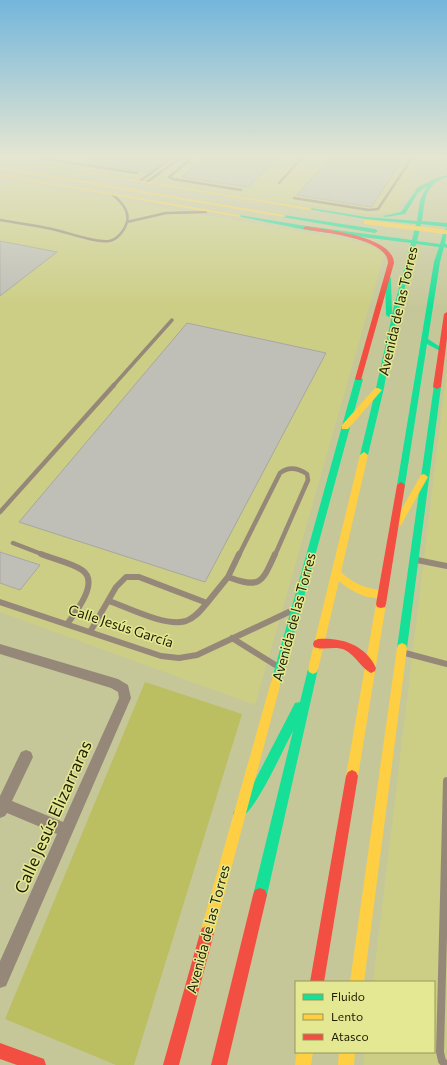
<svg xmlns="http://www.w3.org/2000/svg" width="447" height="1065" viewBox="0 0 447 1065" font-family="Commissioner,sans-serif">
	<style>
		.built { fill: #ccce85 }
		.green { fill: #bcbe62 }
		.building { fill: #bfbeb7; stroke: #a8a7a0 }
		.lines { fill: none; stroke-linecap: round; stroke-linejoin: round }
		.lane-far4 { stroke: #968879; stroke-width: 2.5 }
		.lane-far3 { stroke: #968879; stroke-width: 3.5 }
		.lane-far2 { stroke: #968879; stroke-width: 4.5 }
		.lane-far1 { stroke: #968879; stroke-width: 6 }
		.lane { stroke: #968879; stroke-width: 8 }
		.street { fill: #968879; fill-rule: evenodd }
		.fast { fill: #16e098; fill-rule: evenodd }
		.slow { fill: #ffcf43; fill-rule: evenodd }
		.jam { fill: #f24e42; fill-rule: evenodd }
		.slow-bridge { stroke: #ffcf43; stroke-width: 4.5 }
		.labels { text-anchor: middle; stroke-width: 3; stroke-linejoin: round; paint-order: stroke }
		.street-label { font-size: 14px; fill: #1e1e00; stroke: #e5e892 }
		.near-street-label { font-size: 17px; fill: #1e1e00; stroke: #e5e892 }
	</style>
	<rect width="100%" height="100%" fill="#c6c799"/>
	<path class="built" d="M10 158H426L425 162 414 172 404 191 397 212 366 214Z
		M12 181 359 242 377 249 384 255 255 705 0 612V188Z
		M447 367V1065H363L365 1052H434V982H373Z"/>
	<path class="green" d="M145 682 242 714 134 1065H116L5 1019Z"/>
	<path class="building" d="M86 158H167L147 172 86 162Z
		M205 158H278L248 187 182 177Z
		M330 158H404L371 207 297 195Z
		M0 241 57 252 0 296Z
		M187 323 326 353 205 582 19 522Z
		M0 552 40 565 20 590 0 583Z"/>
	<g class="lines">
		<path class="lane-far4" d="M40 158 137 173
			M192 158 169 177 173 179 241 190
			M140 181 171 158
			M147 182 180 158
			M279 183 302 158
			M294 198 369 210 378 209 412 158
			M0 220C17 223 35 225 52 229 67 232 94 243 109 241 117 240 125 230 127 222 130 210 120 201 112 194
			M127 222 166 213 206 212"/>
		<path class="lane-far3" d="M113 386 172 320"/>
		<path class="lane-far2" d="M0 512 114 385
			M13 543 44 555
			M239 555 280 473C289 466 298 468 307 474L308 480 275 555"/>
		<path class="lane-far1" d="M41 554C53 559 72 563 82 570 100 582 76 612 67 624
			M417 560 447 566
			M228 577C260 589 262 583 275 554
			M228 577 239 554
			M109 601C129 608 165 627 186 621 195 618 201 610 207 603
			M0 602 161 656 179 658 197 655 291 611
			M90 632 116 587 126 577H139L207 603 228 577
			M232 638 277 666
			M405 653 447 664"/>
		<path class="lane" d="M447 781 440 1052 442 1061 447 1065"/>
		<path class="street" d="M0 644 118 679 128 685 131 698 6 986 0 988V961L57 834 7 813 5 816 0 818V796L21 752 26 750 31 752 33 757 12 801 63 822 119 698 118 692 111 688 0 654Z"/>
		<path class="fast" d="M447 175V177C424 184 425 201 422 221L447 223V227L421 224 417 241 440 244 444 230 447 228 445 244H447V248L444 247 440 262 428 339 445 350 442 352 440 351 427 344 405 485 401 488 397 485 434 262 439 247 416 244 393 334 384 388 368 455 364 458 360 455 376 388 392 316 389 317 386 315 385 278 388 276 391 278 392 314 411 243 306 230 237 216 239 215 306 226 412 240 416 224 366 219 308 209 310 208 366 217 417 221 420 200 427 186 418 193 405 214 385 217 383 216 401 212 418 187 437 178Z
			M284 215 375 229 378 231 375 233 282 217V215Z
			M359 377 363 379 281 682 280 686 276 687 272 686 271 682 355 379Z
			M434 385H437L441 387 407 648 406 651 402 653 398 651 397 648Z
			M313 664 317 666 318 669 267 895 265 900 260 902 255 900 253 895 293 731C283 749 256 812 239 819L235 817 233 813 252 786 295 703 300 702 308 669 309 666Z"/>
		<path class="slow" d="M0 158 310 208 312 209 310 210 0 159Z
			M0 167 284 215 286 216 284 217 0 169Z
			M0 174 239 215 241 216 239 217 0 176Z
			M375 388H378L382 390 348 429H342V425Z
			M364 452 368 455 341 572C354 584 366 589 383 590L386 591 388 594 386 597C371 602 350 591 339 581L318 669 317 672 313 674 309 672 308 669 360 455Z
			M424 474 428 477 401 525H395L394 523 395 521 421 475Z
			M381 600 385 601 386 604 358 776 356 780 352 782 348 780 346 776 376 604 377 601Z
			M402 643 406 645 407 648 364 982H350L397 648 398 645Z
			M276 677 280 678 281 682 214 933 212 938 207 940 202 938 200 933 271 682 272 678Z
			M297 1052H313L311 1065H295Z
			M339 1052H355L354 1065H338Z"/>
		<path class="jam" d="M306 226C327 230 393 236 394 263L361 380H357L355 379 388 263C388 238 323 233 304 229L303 228Z
			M447 312V338L441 387 437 389 433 387 444 314Z
			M401 482 405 485 386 604 385 607 381 608 377 607 376 604 397 485Z
			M318 639C341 637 366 645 376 668L375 671 371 673C362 669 356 656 345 650 335 645 324 651 314 647L313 644 314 641Z
			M352 770 356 772 358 776 324 982H310L346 776 348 772Z
			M260 888 265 890 267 895 227 1065H211L253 895 255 890Z
			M207 926 212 928 214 933 179 1065H163L200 933 202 928Z
			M0 1043 44 1059 46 1065H17L0 1059Z"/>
		<path class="slow-bridge" d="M366 222 447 232"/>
	</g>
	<linearGradient id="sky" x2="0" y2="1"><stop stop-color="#74b6dc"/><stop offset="0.51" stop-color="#e5e6d1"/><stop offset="1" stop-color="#e5e6d1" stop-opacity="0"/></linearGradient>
	<rect width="447" height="307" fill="url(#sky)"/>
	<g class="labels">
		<g class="street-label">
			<text transform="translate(398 311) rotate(-77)" y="5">Avenida de las Torres</text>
			<text transform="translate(294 617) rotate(-75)" y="5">Avenida de las Torres</text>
			<text transform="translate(121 626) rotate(18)" y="5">Calle Jesús García</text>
			<text transform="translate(208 929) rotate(-75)" y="5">Avenida de las Torres</text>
		</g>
		<g class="near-street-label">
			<text transform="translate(53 817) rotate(-66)" y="6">Calle Jesús Elizarraras</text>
		</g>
	</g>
	<rect x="295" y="981" width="140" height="72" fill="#e5e892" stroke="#959758"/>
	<rect x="303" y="994" width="20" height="6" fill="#16e098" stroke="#959758"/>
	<text x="331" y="1001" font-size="12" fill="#1e1e00">Fluido</text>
	<rect x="303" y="1014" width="20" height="6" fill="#ffcf43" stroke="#959758"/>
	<text x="331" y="1021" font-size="12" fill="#1e1e00">Lento</text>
	<rect x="303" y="1034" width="20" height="6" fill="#f24e42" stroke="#959758"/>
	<text x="331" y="1041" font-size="12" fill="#1e1e00">Atasco</text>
</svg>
